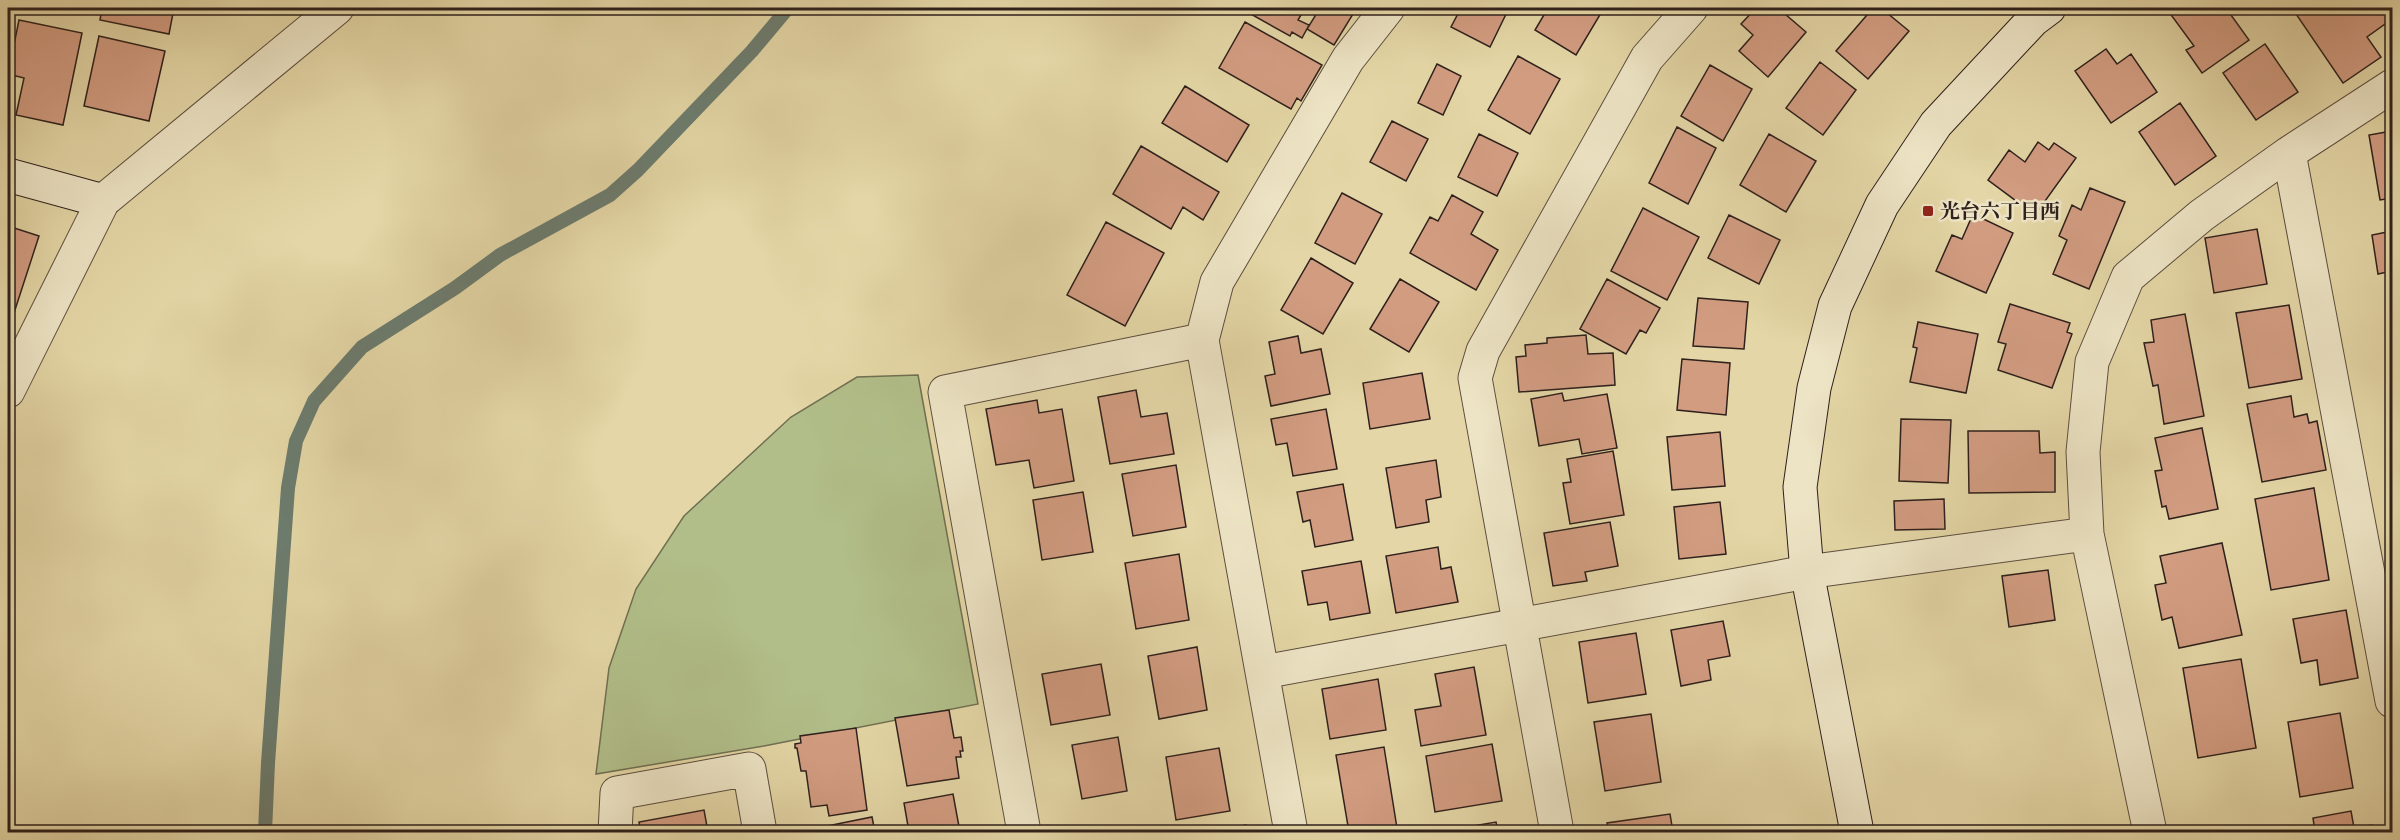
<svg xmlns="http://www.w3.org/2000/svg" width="2400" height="840" viewBox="0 0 2400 840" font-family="'IM FELL Double Pica','Noto Serif JP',serif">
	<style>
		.green { fill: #b1be89; stroke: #707052; stroke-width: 1.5 }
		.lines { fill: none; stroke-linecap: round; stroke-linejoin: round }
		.stream { stroke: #6c7c6e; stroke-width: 14 }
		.building { fill: #d29c81; stroke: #2e211c; stroke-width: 1.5 }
		.street-casing { stroke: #5c4e3e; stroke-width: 35 }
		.secondary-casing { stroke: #2e211c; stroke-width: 35 }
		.street { stroke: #ede4c5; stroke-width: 33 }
		.secondary { stroke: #ede4c5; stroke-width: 33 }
		.poi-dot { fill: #8f2418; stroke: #ede4c5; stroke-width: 2 }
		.labels { text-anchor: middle; stroke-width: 5; stroke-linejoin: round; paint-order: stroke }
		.poi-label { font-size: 20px; font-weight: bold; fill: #2e211c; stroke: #ede4c5; text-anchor: start }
	</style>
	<rect width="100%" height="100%" fill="#e4d6a6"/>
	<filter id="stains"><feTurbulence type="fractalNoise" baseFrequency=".00333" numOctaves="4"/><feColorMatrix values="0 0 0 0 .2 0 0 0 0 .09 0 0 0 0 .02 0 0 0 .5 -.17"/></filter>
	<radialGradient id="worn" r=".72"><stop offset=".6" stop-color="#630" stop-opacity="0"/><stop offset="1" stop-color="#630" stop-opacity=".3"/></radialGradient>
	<path class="green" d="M918 375 978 704 764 746 596 774 609 668 636 589 684 516 791 417 857 377Z"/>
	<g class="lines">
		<path class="stream" d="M265 832 268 763 288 488 296 441 314 401 362 347 455 288 500 255 610 195 638 170 752 51 788 8"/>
	</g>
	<path class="building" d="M102 8H174L169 34 100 20Z
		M1240 8H1305L1298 20 1309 25 1302 38 1292 32 1290 36Z
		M1320 8H1343L1353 14 1334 45 1307 29Z
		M1461 8H1509L1490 47 1451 27Z
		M1548 8H1604L1576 55 1535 30Z
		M1756 8H1778L1806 32 1768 77 1739 51 1753 35 1741 24Z
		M1873 8H1881L1909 31 1868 79 1836 51Z
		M2166 8H2226L2249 40 2202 73 2186 50 2194 46Z
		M2305 8H2384L2392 19 2367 37 2381 57 2343 83 2296 14Z
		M19 20 82 33 63 125 16 115 24 78 8 74Z
		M1245 22 1322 65 1301 101 1297 98 1291 109 1219 68Z
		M99 36 165 51 149 121 84 106Z
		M2265 44 2298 92 2256 120 2223 73Z
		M2106 49 2117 64 2131 54 2157 92 2111 123 2075 71Z
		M1518 56 1560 79 1530 134 1488 110Z
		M1820 62 1856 90 1823 135 1786 108Z
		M1437 64 1461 76 1443 115 1418 103Z
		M1710 65 1752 89 1723 141 1681 116Z
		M1185 86 1249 125 1227 162 1162 123Z
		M2180 103 2216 156 2175 185 2139 132Z
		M1392 121 1428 139 1406 181 1370 162Z
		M1677 127 1716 148 1688 204 1649 183Z
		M2392 131V198L2380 200 2369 135Z
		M1479 134 1518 153 1497 196 1458 177Z
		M1769 134 1816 161 1786 212 1740 185Z
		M2038 142 2049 150 2054 143 2076 158 2035 215 1988 180 2009 150 2025 162Z
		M1141 146 1219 192 1203 220 1183 207 1171 229 1113 194Z
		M2090 188 2125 202 2089 289 2053 274 2067 240 2059 236 2072 205 2081 210Z
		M1342 193 1382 214 1355 264 1315 243Z
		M1452 195 1483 212 1471 234 1498 250 1476 290 1410 253 1430 217 1438 221Z
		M1643 208 1699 237 1667 300 1611 271Z
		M1973 214 2013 233 1986 293 1936 271 1952 235 1962 239Z
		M1729 215 1780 240 1759 284 1708 258Z
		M1106 222 1164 253 1125 326 1067 295Z
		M8 226 39 236 13 316 8 314Z
		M2257 229 2267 284 2214 293 2205 238Z
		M2392 231V271L2378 274 2372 235Z
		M1311 258 1353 283 1323 334 1281 310Z
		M1400 279 1439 302 1409 352 1370 329Z
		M1607 279 1660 308 1646 333 1640 330 1626 354 1580 329Z
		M1698 298 1748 302 1744 349 1693 346Z
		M2010 304 2070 323 2067 332 2072 334 2052 388 1998 370 2006 344 1998 342Z
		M2289 305 2302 379 2249 388 2236 313Z
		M2185 314 2204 416 2164 424 2158 385 2153 386 2144 343 2154 342 2151 320Z
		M1918 322 1978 334 1966 393 1910 382 1917 348 1913 347Z
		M1586 335 1588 354 1613 353 1615 385 1519 392 1516 357 1526 356 1525 345 1547 343V338Z
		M1298 336 1301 353 1321 349 1330 394 1271 406 1265 376 1275 374 1269 342Z
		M1682 359 1730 363 1726 415 1677 410Z
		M1422 373 1430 419 1370 429 1363 383Z
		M1136 390 1141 417 1167 413 1174 454 1110 464 1098 397Z
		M1562 393 1564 401 1607 394 1617 448 1582 454 1579 439 1539 446 1531 399Z
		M2291 396 2294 417 2307 414 2309 423 2317 421 2326 470 2262 482 2247 404Z
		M1037 400 1039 413 1062 409 1074 481 1034 488 1029 460 996 465 986 409Z
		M1326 409 1337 469 1293 476 1287 443 1276 445 1271 419Z
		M1901 419 1951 420 1948 483 1899 481Z
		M2202 428 2218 509 2169 519 2166 506 2162 507 2155 471 2162 470 2155 438Z
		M1968 431H2039L2040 453 2055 452V492L1969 493Z
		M1720 432 1725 486 1672 490 1667 437Z
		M1613 451 1624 515 1570 524 1563 483 1571 482 1567 459Z
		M1436 460 1441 497 1426 500 1429 522 1396 528 1386 468Z
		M1176 465 1186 527 1133 536 1122 474Z
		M1343 484 1353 540 1315 547 1310 520 1303 522 1297 492Z
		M2314 488 2329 580 2271 590 2255 499Z
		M1083 492 1093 552 1042 560 1033 500Z
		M1944 499 1945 529 1895 530 1894 501Z
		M1720 502 1726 554 1679 559 1674 507Z
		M1610 522 1618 566 1585 572 1587 581 1553 586 1544 533Z
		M2222 543 2242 635 2179 648 2172 617 2162 620 2155 585 2166 583 2160 556Z
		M1438 547 1441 569 1451 567 1458 602 1396 613 1386 556Z
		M1179 554 1189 620 1136 629 1125 563Z
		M1361 561 1370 613 1330 620 1327 602 1308 605 1302 571Z
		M2048 570 2055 620 2009 627 2002 576Z
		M2346 610 2358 678 2320 685 2317 660 2301 663 2293 619Z
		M1723 621 1730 656 1708 660 1711 680 1681 686 1671 630Z
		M1636 633 1646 694 1588 703 1579 642Z
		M1197 647 1207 710 1159 719 1148 656Z
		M2241 659 2256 748 2198 758 2183 668Z
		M1101 664 1110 715 1051 725 1042 674Z
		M1474 667 1486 735 1421 746 1415 710 1441 706 1435 674Z
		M1378 679 1386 730 1330 739 1322 689Z
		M949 710 954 738 961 737 963 751H960L961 757H956L959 778 907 786 895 718Z
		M2340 713 2353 788 2300 797 2288 722Z
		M1651 714 1661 782 1605 791 1594 722Z
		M856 728 867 810 829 816 827 805 811 807 806 771H801L797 748H795V744L801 743 800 736Z
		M1118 737 1127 791 1082 799 1072 745Z
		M1492 744 1502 801 1435 812 1426 756Z
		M1384 747 1397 828 1371 832H1349L1336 755Z
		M1219 748 1230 811 1176 820 1166 757Z
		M953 794 960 832H909L904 803Z
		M704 810 708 832H641L639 822Z
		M2351 811 2354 828 2372 825 2373 832H2315L2313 818Z
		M1670 814 1673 832H1609L1607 823Z
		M872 817 875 832H818L817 828Z
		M1496 822 1498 832H1450L1449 830Z
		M1246 825 1247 832H1201Z"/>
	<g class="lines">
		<g class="street-casing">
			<path id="street" d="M2289 153 2392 701
				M8 391 103 201 337 8
				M1263 672 1807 572 2087 534
				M615 832 617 793 749 769 760 832
				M1024 832 945 392 1202 340
				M1291 832 1202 340 1217 282 1348 59 1388 8
				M1557 832 1475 378 1483 351 1647 58 1691 8
				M2150 832 2087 534 2083 452 2092 362 2128 277 2202 215 2289 153 2392 86"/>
		</g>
		<g class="secondary-casing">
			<path id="secondary" d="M8 175 103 201
				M1857 832 1807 572 1800 487 1814 388 1835 306 1882 205 1936 124 2033 20 2049 8"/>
		</g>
		<use href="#street" class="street"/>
		<use href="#secondary" class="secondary"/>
	</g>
	<rect class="poi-dot" x="1922" y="205" width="12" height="12" rx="3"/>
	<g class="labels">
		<g class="poi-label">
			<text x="1940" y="218">光台六丁目西</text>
		</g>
	</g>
	<rect width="2400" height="840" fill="none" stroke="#e4d6a6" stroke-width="30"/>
	<rect x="9" y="9" width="2382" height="822" fill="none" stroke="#2e211c" stroke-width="3"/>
	<rect x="15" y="15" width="2370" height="810" fill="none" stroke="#2e211c" stroke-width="1.5"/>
	<rect width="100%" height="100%" filter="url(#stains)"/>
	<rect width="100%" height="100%" fill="url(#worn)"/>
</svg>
